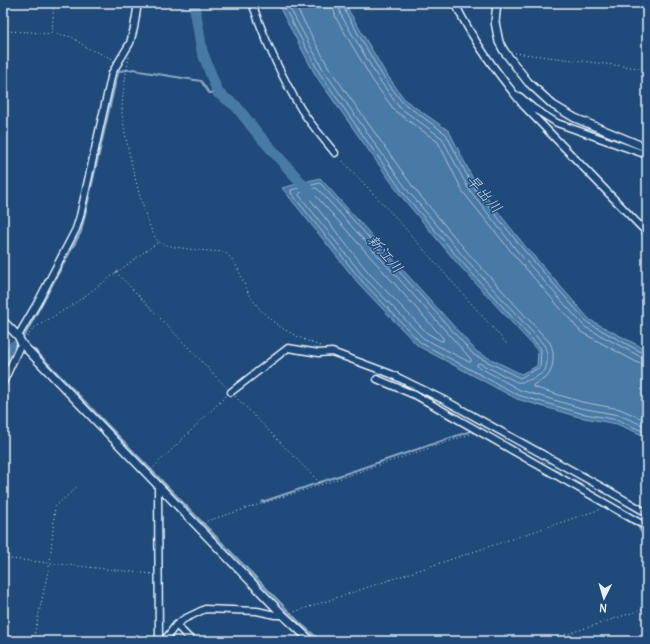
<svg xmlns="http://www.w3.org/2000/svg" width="650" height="644" viewBox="0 0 650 644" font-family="Delius,'Klee One',sans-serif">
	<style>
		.water { fill: #4979a5; stroke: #89a9c6 }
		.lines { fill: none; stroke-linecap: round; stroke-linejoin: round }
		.shore { stroke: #a8c1d7; stroke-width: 1 }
		.stream { stroke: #89a9c6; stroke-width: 2 }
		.river { stroke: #4979a5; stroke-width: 11 }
		.minor-casing { stroke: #e8f1f8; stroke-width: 9 }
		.tertiary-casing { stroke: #e8f1f8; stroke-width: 10 }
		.path { stroke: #e8f1f8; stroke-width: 1; stroke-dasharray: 1 3; stroke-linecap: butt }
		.minor { stroke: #1f4a7a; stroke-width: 6 }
		.tertiary { stroke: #1f4a7a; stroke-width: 7 }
		.labels { text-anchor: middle; stroke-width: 3; stroke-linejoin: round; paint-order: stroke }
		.water-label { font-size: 15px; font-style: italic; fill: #d0dfec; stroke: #1f4a7a }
	</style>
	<rect width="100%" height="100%" fill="#1f4a7a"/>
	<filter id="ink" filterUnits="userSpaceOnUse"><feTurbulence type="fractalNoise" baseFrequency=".025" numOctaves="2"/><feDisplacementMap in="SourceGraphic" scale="8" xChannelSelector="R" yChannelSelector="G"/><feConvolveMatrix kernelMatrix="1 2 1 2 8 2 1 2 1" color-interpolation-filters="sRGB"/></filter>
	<g filter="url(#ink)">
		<path class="water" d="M277 3H346L349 11 385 72 405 100 449 131 475 183 525 246 590 320 647 350V437L617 424 579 417 517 399 418 346 358 283 282 188 320 178 477 352 521 374 537 366 538 351 457 263 401 196 316 76Z"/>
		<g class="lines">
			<path class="shore" d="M282 3 320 74 404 194 460 260 541 349 540 367 520 378 474 355 320 183 291 190V193L361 280 421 343 518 395 580 413 618 420 647 433
				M287 3 324 71 408 191 464 257 544 345C548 351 548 364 545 370 541 376 523 384 517 382L479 363 477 364V366L520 390 581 408 619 415 647 427
				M294 3 329 68 413 187 468 253 550 343C555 351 554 370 547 377 543 380 538 382 533 385V387L582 402 620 409 647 421
				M332 3 336 18 373 81 395 111 438 142 463 192 514 255 581 332 638 363 647 365
				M338 3 341 15 378 78 399 107 442 138 468 188 518 252 585 327 641 357 647 359
				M343 3 346 13 382 75 402 102 446 134 472 185 522 248 588 323 643 353 647 354
				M316 188 318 189 471 359V362H469L423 338 364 277 299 195 300 193Z
				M314 195 316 196 443 338V341H441L427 333 369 273 310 199V196Z"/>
			<path class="stream" d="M3 332 5 333
				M25 335 81 232 116 80 119 71 135 69 139 71 201 81 209 93H218
				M35 350 300 623 321 641
				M574 489 647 532
				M262 502 471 431 476 433
				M638 526 647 543"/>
			<path class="river" d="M194 3 202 51 218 93 236 106 258 134 311 194
				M3 370 14 346"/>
			<g class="minor-casing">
				<path id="minor" d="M252 3C265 40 281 76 301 109 311 125 324 139 335 153
					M455 3C472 40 498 74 524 106L647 233
					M519 96 533 108 557 123 647 155
					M18 336 39 300 76 229 80 216 112 73 130 43 134 28 138 3
					M377 379 417 396 647 527
					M3 383 19 348 22 344
					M231 392 288 348 319 353 332 352 391 374 446 401 609 491 647 513
					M158 487 159 641
					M176 625 192 641
					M164 641 176 625 184 619 205 609 257 611 275 615H283"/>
			</g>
			<g class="tertiary-casing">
				<path id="tertiary" d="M497 3 495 22 499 42 504 51 528 82 553 105 575 118 647 148
					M3 321 18 336 22 344 283 615 311 641"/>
			</g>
			<path class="path" d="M3 31 31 32 46 34 52 32 54 3
				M53 33 72 37 87 48 113 59
				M515 53 647 69
				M129 57C126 75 122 94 122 112 123 132 145 229 158 241 167 249 211 251 224 252 238 261 241 279 249 294 267 323 289 334 320 346
				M340 158 395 217 507 344
				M116 272 227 388
				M3 334 10 337
				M27 337 34 328 71 306 158 242
				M235 396 317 480 320 485
				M151 470 226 396
				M204 524 207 521 320 485 471 434
				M3 558 152 574
				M291 613 601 509
				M33 641 50 562 55 507 78 486
				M546 641 647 608"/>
			<use href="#minor" class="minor"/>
			<use href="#tertiary" class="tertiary"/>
		</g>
	</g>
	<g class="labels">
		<g class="water-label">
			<text transform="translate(484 194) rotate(49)" y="5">早出川</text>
			<text transform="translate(385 254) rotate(49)" y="5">新江川</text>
		</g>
	</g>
	<rect width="650" height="644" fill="none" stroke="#1f4a7a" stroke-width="16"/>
	<rect x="8" y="8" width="634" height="628" fill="none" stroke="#e8f1f8" stroke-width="1.5" filter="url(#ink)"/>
	<g transform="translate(604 598) rotate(185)" stroke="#1f4a7a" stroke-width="3" paint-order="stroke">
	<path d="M0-3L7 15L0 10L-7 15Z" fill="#e8f1f8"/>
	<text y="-6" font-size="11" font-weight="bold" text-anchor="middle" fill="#e8f1f8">N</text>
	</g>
</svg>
